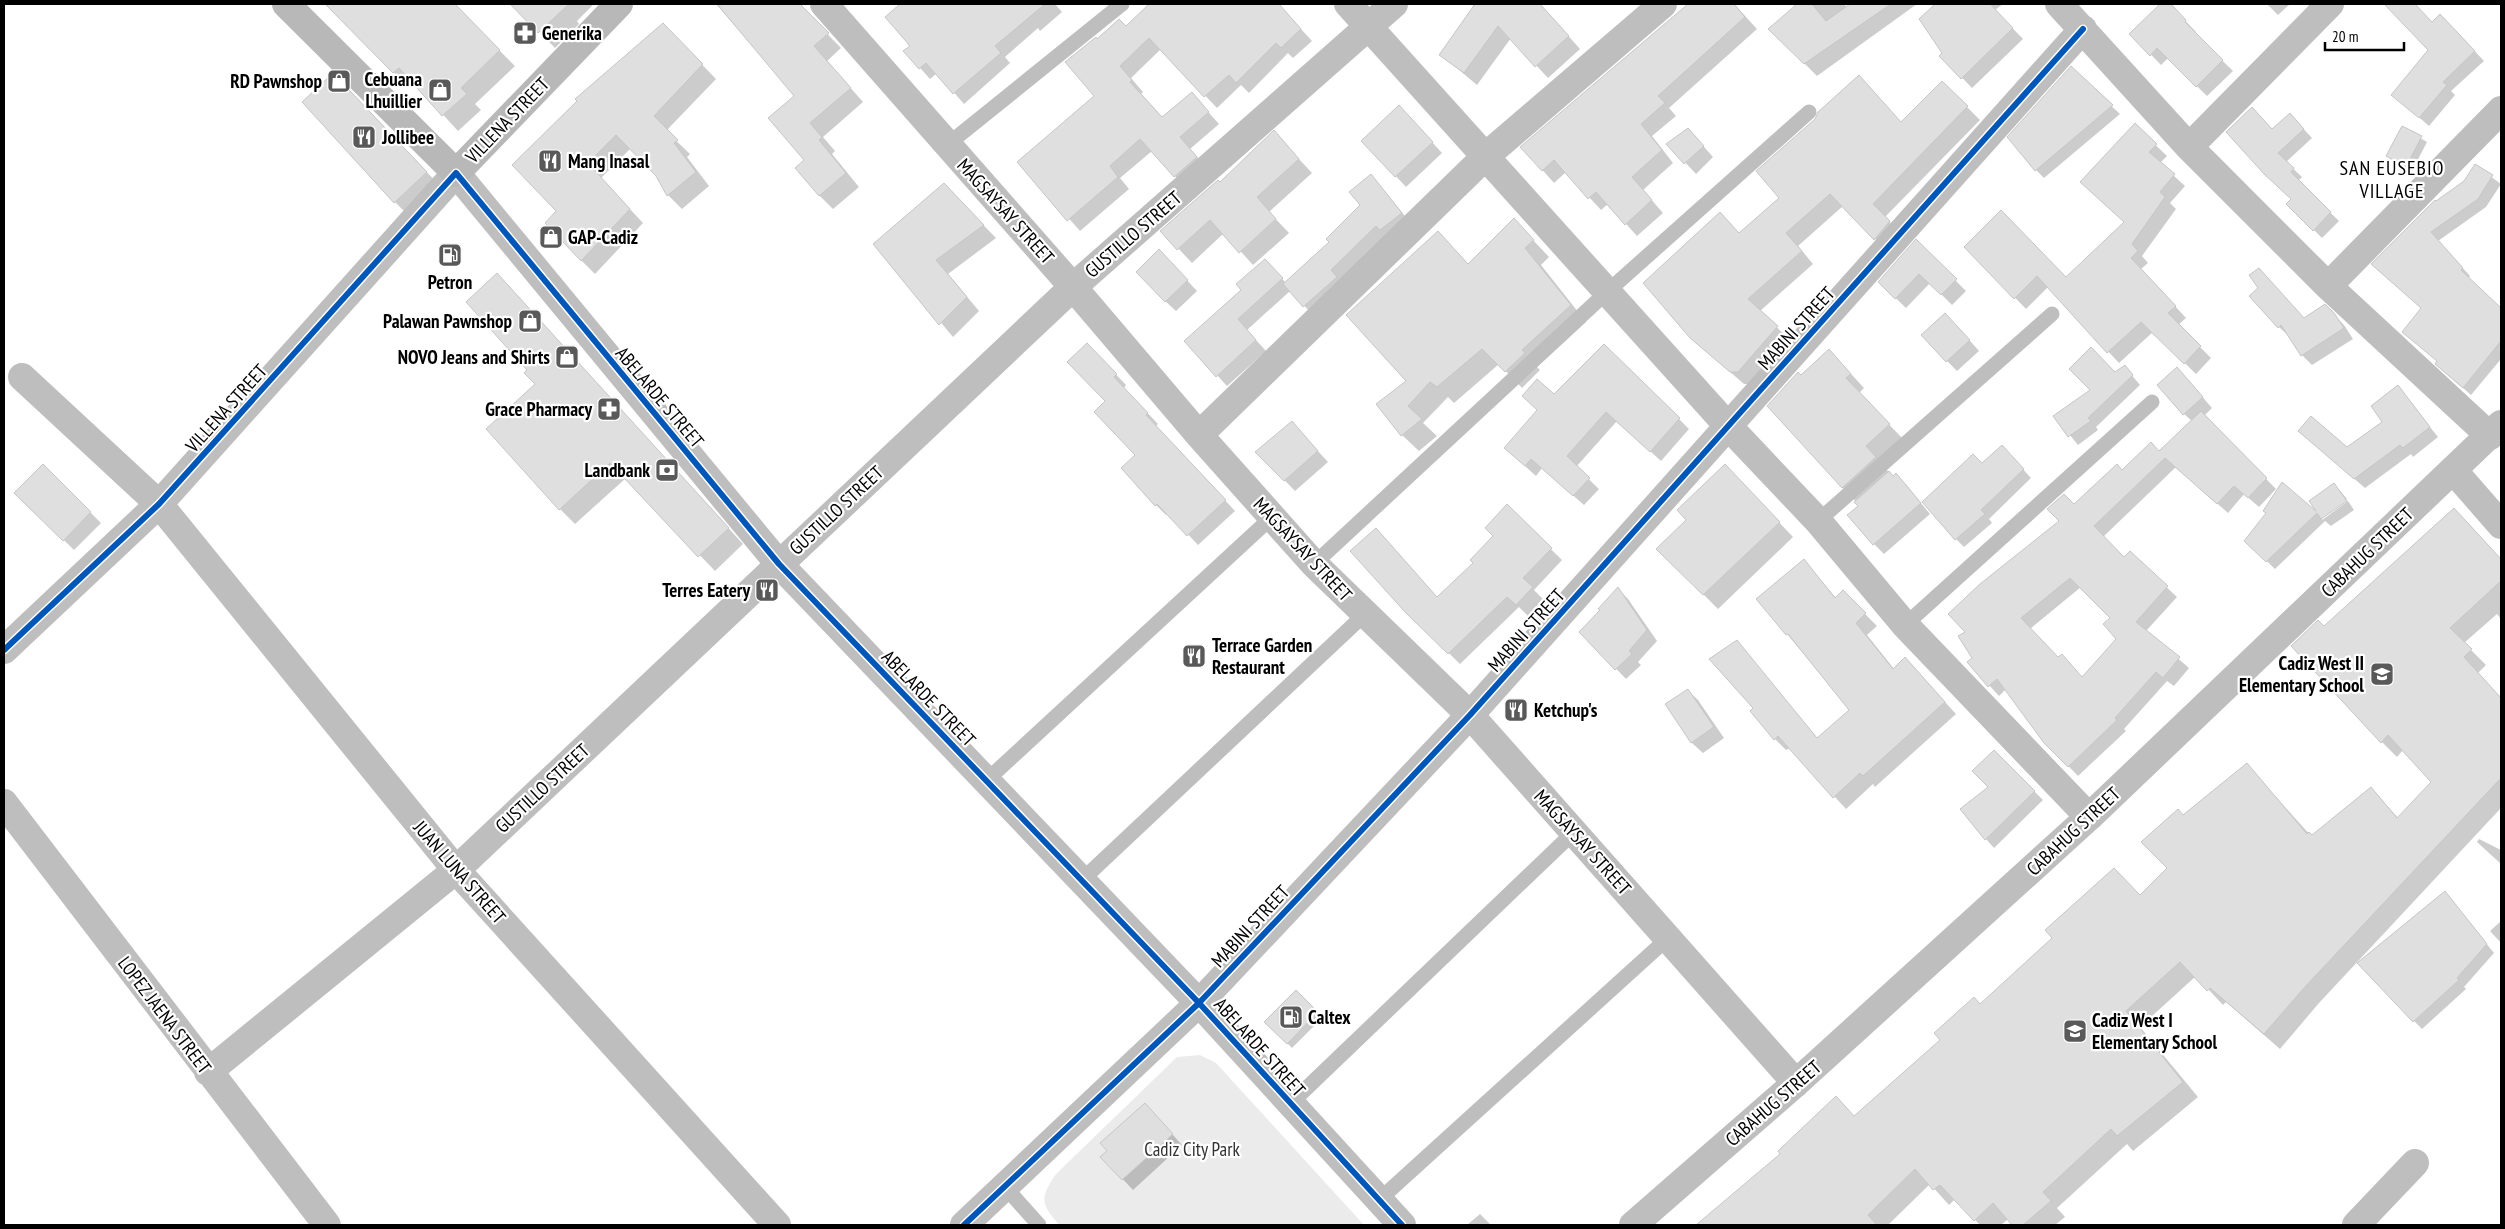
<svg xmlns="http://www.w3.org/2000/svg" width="2505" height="1229" viewBox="0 0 2505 1229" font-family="'PT Sans Narrow',sans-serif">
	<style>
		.green { fill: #ebebeb }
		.shadow { fill: #0003; fill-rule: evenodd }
		.building { fill: #dfdfdf; stroke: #c6c6c6; fill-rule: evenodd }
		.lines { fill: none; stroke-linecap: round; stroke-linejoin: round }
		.service { stroke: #bebebe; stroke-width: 15 }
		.minor { stroke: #bebebe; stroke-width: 28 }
		.tertiary { stroke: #bebebe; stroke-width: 28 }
		.secondary { stroke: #b8b8b8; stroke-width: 28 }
		.cycleway-casing { stroke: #fff; stroke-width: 9 }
		.cycleway { stroke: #0057b8; stroke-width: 6 }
		.labels { text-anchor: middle; stroke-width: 4.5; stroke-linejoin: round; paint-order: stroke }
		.poi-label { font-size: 19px; font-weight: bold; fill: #000; stroke: #fff; text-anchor: start }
		.street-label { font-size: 19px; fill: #000; stroke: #fff }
		.park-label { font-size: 19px; fill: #323232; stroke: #fff }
		.neighbourhood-label { font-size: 20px; letter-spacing: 1px; fill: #000; stroke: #fff }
	</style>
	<rect width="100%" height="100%" fill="#fff"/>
	<path class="green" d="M1200 1055 1216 1063 1364 1225H1059C1040 1203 1040 1198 1056 1174L1177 1057Z"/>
	<path class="shadow" d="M327 4H453L515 66 475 104 481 110 458 131 414 83 409 88Z
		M512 4H594L577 21 579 24 555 48Z
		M716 4H798L841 48 827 61 863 102 823 137 835 151 832 154 859 187 833 209 819 195 806 161 796 96Z
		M902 4H951L954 6 957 4H1055L1062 12 1040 31 1038 28 1005 57 1010 63 964 104 937 73 930 79 905 51 911 46 887 17Z
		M1149 4H1278L1312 41 1293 58 1288 53 1249 93 1241 85 1217 108 1161 49 1131 78 1143 92 1141 94 1163 118 1191 93 1219 124 1190 149 1208 169 1186 188 1152 151 1120 178 1129 189 1080 231 1019 162 1095 96 1097 40 1126 28Z
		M1472 4H1540L1580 49 1548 78 1511 38 1477 85 1440 54 1474 7Z
		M1690 4H1734L1757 29 1669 108 1676 116 1652 136 1673 163 1643 190 1663 213 1637 236 1608 204 1601 210 1566 172 1554 183 1522 147Z
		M1799 4H1844L1847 7 1852 4H1917L1817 76 1770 29Z
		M1938 4H2003L1995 10 2023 39 1972 88 1941 56 1944 53 1934 7Z
		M2162 4H2169L2196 32 2194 33 2233 71 2207 96 2168 58 2161 65 2131 34Z
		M2267 4H2290L2278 15Z
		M2396 4H2414L2432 23 2450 25 2484 61 2451 91 2455 95 2429 126 2393 95 2430 50 2390 9Z
		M676 38 716 79 666 131 690 154 687 157 709 186 682 209 668 195 657 175 631 148 601 178 643 223 595 274 581 260 558 211 514 165Z
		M2071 68 2120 114 2044 178 2036 170Z
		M349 90 442 188 410 217 395 202Z
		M1967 107 1980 120 1885 217 1902 235 1887 251 1843 206 1798 246 1813 264 1760 311 1790 340 1751 384H1744L1691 338 1739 234 1902 123Z
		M1409 117 1442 153 1406 187 1363 141Z
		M2298 123 2312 138 2286 162 2302 177 2298 181 2339 221 2322 238 2288 204 2297 202 2265 173 2273 131Z
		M2135 125 2167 156 2160 163 2185 186 2170 203 2176 209 2142 256 2148 263 2141 269 2186 318 2178 325 2211 358 2196 374 2153 332 2119 363 2048 287 2026 309 1966 247 2066 278 2125 222Z
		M2403 128 2427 142 2412 171 2388 156Z
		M1274 132 1312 173 1269 212 1289 233 1253 265 1224 233 1192 263 1162 231 1220 183Z
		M1698 140 1713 157 1696 174 1668 144Z
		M2475 165 2501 184 2486 207 2438 241 2470 276 2468 278 2501 309V359L2471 395 2445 372 2438 362 2423 309 2381 272 2436 203 2465 182Z
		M1371 176 1411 223 1314 316 1290 291 1247 330 1266 351 1227 386 1186 341 1275 271 1286 283 1331 242 1362 206Z
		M944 185 996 238 948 274 979 311 953 337 875 244Z
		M1514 220 1549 257 1541 265 1586 322 1537 367 1540 370 1522 388 1499 364 1454 403 1448 397 1423 423 1437 436 1419 451 1402 435 1408 381 1438 232 1469 265Z
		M1916 241 1966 291 1952 305 1930 283 1906 308 1879 282Z
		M1169 261 1197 291 1176 311 1165 301Z
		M497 275 743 544 715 571 626 478 575 524 560 509 536 384 529 370Z
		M2251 296 2304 319 2333 314 2344 325 2353 339 2312 365 2302 355 2290 337 2279 327Z
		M1956 325 1979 351 1957 371 1947 361Z
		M1087 344 1126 385 1124 388 1158 424 1156 426 1235 511 1198 545 1168 513 1166 515 1156 505 1137 455 1107 401Z
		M1842 364 1864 388 1859 393 1902 438 1879 461 1893 477 1906 485 1930 514 1884 554 1874 544 1860 506 1842 487 1801 377Z
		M2125 367 2140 385 2096 427 2098 430 2078 445 2055 417Z
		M2187 379 2212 408 2204 416 2276 489 2259 507 2244 494 2228 513 2176 467 2103 537 2124 559 2130 553 2177 597 2146 631 2189 668 2174 686 2167 681 2124 729 2126 731 2078 776 2045 742 2006 689 1999 696 1968 662 1973 658 1967 632 2074 506 2123 471 2160 453 2192 421 2184 414ZM2081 587 2112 618 2118 639 2083 678 2058 659 2030 629Z
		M2398 387 2438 437 2413 457 2411 454 2365 488 2299 431 2347 449 2384 422Z
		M1554 396 1679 419 1689 429 1661 461 1617 421 1576 467 1599 489 1584 505 1542 468 1536 476 1516 458Z
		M1292 423 1328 462 1295 491 1257 452Z
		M2010 455 2031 478 1989 519 1992 523 1964 547 1956 539 1982 465Z
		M43 465 101 523 74 550 16 493Z
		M1739 480 1793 537 1718 609 1658 549Z
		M2282 484 2320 516 2334 484 2347 499 2322 517V520L2348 501 2354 510 2331 526 2325 521 2275 569 2246 541 2268 514Z
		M1507 506 1562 560 1534 590 1543 599 1528 616 1519 607 1460 664 1406 611 1438 598 1474 563 1495 536Z
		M2469 524 2501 560V619L2497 614 2464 643 2486 665 2478 673 2501 698V808L2319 1003 2280 1049 2226 1002 2223 1005 2196 976 2140 1027 2198 1097 2133 1151 2127 1144 2057 1208 2065 1217 2055 1225H2014L2008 1219 2001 1225H1980L1955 1199 1949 1205 1930 1184 1888 1225H1698L1782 1154 1855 1117 1980 1005 2140 896 2169 868 2184 817 2247 765 2312 837 2371 788 2398 818 2433 782 2403 750 2397 757 2382 742 2324 627Z
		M1804 561 1836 598 1843 592 1877 626 1867 635 1894 669 1917 671 1956 714 1875 787 1873 784 1846 809 1790 748 1786 750 1775 739 1755 709 1736 641 1818 739 1851 710 1787 634Z
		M1618 589 1628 599 1657 641 1638 662 1641 665 1626 679 1581 632 1602 611Z
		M1687 690 1698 700 1724 738 1703 753 1692 743 1667 705Z
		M1994 751 2043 800 1994 848 1986 839Z
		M2479 839 2501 850V864L2477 842Z
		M2445 893 2494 953 2464 987 2466 989 2422 1029 2358 964Z
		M2501 921V943L2490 931Z
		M1296 992 1322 1018 1292 1048 1266 1022Z
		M1155 1115 1182 1145 1133 1190 1102 1157Z
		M1480 1214 1491 1225H1467Z"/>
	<path class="building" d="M325 4H455L500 50 461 88 467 94 442 116 399 68 393 73Z
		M510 4H569L538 33Z
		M717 4H800L829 33 814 46 851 88 810 123 822 137 819 140 846 173 819 196 795 168 804 160 768 118 794 96Z
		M900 4H1045L995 46 1001 53 953 94 926 63 919 69 903 51 910 46 885 17Z
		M1149 4H1279L1301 29 1281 48 1276 43 1236 83 1229 75 1204 97 1149 38 1120 66 1132 80 1130 82 1162 117 1192 92 1209 112 1180 137 1197 157 1174 177 1140 139 1110 166 1118 177 1067 221 1017 162 1094 96 1065 62 1096 37 1097 39 1119 19 1126 26Z
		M1475 4H1540L1569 36 1535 67 1498 26 1464 73 1439 55Z
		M1688 4H1734L1745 17 1658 96 1665 103 1641 124 1662 150 1632 177 1652 200 1625 225 1596 192 1588 199 1554 160 1542 171 1520 147Z
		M1797 4H1812L1826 21 1850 4H1891L1804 64 1768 29Z
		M1935 4H1990L2013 28 1961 79 1939 56 1942 53 1919 19Z
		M2160 4H2171L2186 20 2185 22 2223 60 2196 87 2157 48 2150 56 2129 34Z
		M2384 4H2415L2432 22 2440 14 2475 51 2443 82 2447 85 2419 118 2391 95 2428 50Z
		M663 23 703 64 654 116 678 140 674 143 696 172 667 196 656 176 616 135 588 163 630 209 581 261 545 223 556 211 512 165 577 101 575 99Z
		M2071 66 2113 105 2035 171 2007 137Z
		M333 73 427 172 394 203 302 102Z
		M1859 75 1901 122 1942 81 1968 106 1873 204 1890 221 1874 240 1830 194 1786 233 1802 251 1748 299 1778 326 1738 372H1730L1690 338 1643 283 1720 212 1739 233 1779 198 1756 171 1815 119 1818 112Z
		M1399 105 1433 142 1395 177 1361 141Z
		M2252 107 2272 129 2290 113 2304 129 2278 153 2294 168 2291 172 2331 212 2313 231 2286 204 2291 199 2264 174 2226 132Z
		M2135 123 2157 144 2149 152 2175 174 2160 192 2165 197 2132 244 2138 251 2131 258 2176 306 2168 313 2201 346 2184 364 2141 322 2107 353 2037 276 2014 299 1964 247 2001 210 2066 277 2124 222 2080 182Z
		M2402 126 2422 136 2406 167 2386 156Z
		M1688 128 1704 146 1684 164 1666 144Z
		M1274 130 1299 159 1257 197 1276 219 1239 253 1210 220 1177 250 1160 231 1218 180 1220 182Z
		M2475 164 2493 175 2478 199 2431 232 2463 268 2461 270 2501 308V341L2463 388 2435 364 2437 361 2402 332 2421 308 2371 264 2435 200 2436 201 2464 181Z
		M1371 174 1402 213 1380 230 1376 226 1331 270 1337 277 1303 307 1283 284 1329 242 1326 239 1360 205 1349 192Z
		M944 183 984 225 936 260 967 297 939 325 873 244Z
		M1514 218 1534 240 1525 248 1571 305 1522 350 1525 353 1505 372 1482 349 1437 387 1430 382 1408 406 1422 419 1401 436 1376 404 1406 381 1346 315 1438 231 1468 264Z
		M1916 239 1957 279 1941 295 1919 274 1895 299 1878 282Z
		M1159 249 1188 280 1165 302 1136 272Z
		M1265 259 1283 278 1238 319 1256 340 1216 377 1184 341 1241 290 1236 284Z
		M2259 268 2304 318 2325 304 2334 313 2344 328 2301 356 2281 325 2278 328 2249 296 2258 288 2249 275Z
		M497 273 729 528 698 557 610 463 559 510 486 429 535 384 524 373 527 370 466 302Z
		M1945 313 1970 340 1946 362 1921 335Z
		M1087 343 1117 374 1114 377 1148 413 1146 415 1226 500 1187 536 1157 504 1155 506 1121 468 1135 455 1094 412 1105 401 1067 362Z
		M1604 344 1680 418 1650 452 1606 412 1567 456 1590 478 1573 496 1531 459 1525 466 1504 448 1537 410 1522 396 1537 379 1554 394Z
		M2091 347 2115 372 2125 365 2133 375 2088 418 2091 421 2068 437 2053 416 2090 390 2069 369Z
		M1829 349 1851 374 1846 378 1890 424 1866 446 1876 457 1842 488 1767 406 1798 372 1801 375Z
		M2177 367 2203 397 2183 415 2157 385Z
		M2398 385 2430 427 2403 448 2400 445 2354 479 2298 431 2311 416 2347 447 2382 422 2371 406Z
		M2201 411 2267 478 2248 498 2234 486 2217 504 2165 458 2094 526 2124 557 2130 551 2168 586 2136 622 2180 657 2163 678 2156 672 2115 718 2117 720 2068 767 2044 743 1997 679 1988 687 1967 662 1972 658 1958 636 1965 632 1948 614 1980 584 2059 521 2047 509 2064 494 2074 504 2117 464 2122 470 2151 442 2159 451ZM2070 578 2110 618 2103 624 2116 639 2082 677 2062 654 2058 657 2021 618Z
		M1292 421 1318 451 1284 481 1255 452Z
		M2002 445 2024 469 1981 510 1985 514 1955 540 1922 502 1973 454 1982 463Z
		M43 464 91 512 63 541 14 493Z
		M1725 464 1780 522 1703 595 1656 549 1686 520 1677 510Z
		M1889 471 1893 476 1896 473 1921 503 1873 545 1847 515 1858 506 1854 502Z
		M2282 482 2316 511 2309 501 2334 483 2347 501 2321 519 2317 513 2266 562 2244 541 2266 513 2263 511Z
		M1507 504 1552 548 1523 578 1533 587 1516 605 1507 597 1448 654 1405 612 1350 551 1376 528 1437 597 1473 563 1470 560 1493 536 1485 528Z
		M2454 508 2501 559V581L2450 628 2472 649 2464 657 2501 698V778L2304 988 2264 1034 2210 988 2207 991 2180 962 2126 1011 2183 1082 2117 1136 2111 1129 2043 1192 2051 1201 2023 1225H2012L1993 1203 1974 1221 1940 1185 1933 1190 1915 1169 1868 1215 1877 1225H1696L1780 1154 1778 1151 1836 1096 1854 1116 1940 1040 1934 1033 1974 997 1980 1004 2052 938 2045 930 2114 868 2140 895 2167 868 2141 842 2178 809 2183 815 2247 763 2307 834 2309 832 2312 835 2371 787 2397 818 2431 782 2388 735 2381 743 2291 646 2318 620 2324 626Z
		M1804 559 1835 598 1843 590 1866 613 1856 623 1893 669 1905 657 1945 702 1863 776 1860 773 1833 798 1778 736 1774 740 1750 711 1753 708 1709 659 1737 640 1817 738 1849 710 1788 634 1786 635 1756 599Z
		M1618 587 1647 630 1629 651 1632 654 1615 670 1579 632 1600 610 1598 609Z
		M1688 689 1714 727 1691 743 1665 704Z
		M1994 750 2035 791 1985 840 1960 809 1988 787 1972 771Z
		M2445 891 2487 944 2457 978 2459 980 2413 1022 2357 963Z
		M1296 990 1318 1012 1287 1044 1264 1022Z
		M1145 1103 1173 1134 1122 1180 1100 1157 1107 1151 1100 1143Z"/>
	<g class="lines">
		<path class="service" d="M947 145 1122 4
			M1818 521 2052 314
			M1314 564 1608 291 1809 112
			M1905 625 2152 402
			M987 780 1272 517
			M1082 880 1365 614
			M1291 1103 1574 832
			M1006 1188 1039 1225
			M1379 1200 1668 938"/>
		<path class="minor" d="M824 4 1073 287 1199 435 1314 564 1470 715 1796 1083
			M1348 4 1728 426 1818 521 1905 625 2089 817
			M2059 4 2189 147 2328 286 2490 436
			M2189 147 2330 4
			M2328 286 2501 110
			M22 377 159 504 456 870 777 1225
			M1199 435 1487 155 1663 4
			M2453 470 2501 525
			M4 650 159 504 456 173
			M4 803 327 1225
			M208 1072 456 870 1073 287 1394 4
			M964 1225 1199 1003 1470 715 2083 29
			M2356 1225 2415 1163"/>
		<path class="tertiary" d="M456 173 779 564 1199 1003 1402 1225
			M1633 1225 1796 1083 2089 817 2501 424"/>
		<path class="secondary" d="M286 4 456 173 619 4"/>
		<g class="cycleway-casing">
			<path id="cycleway" d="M4 650 159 504 456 173 779 564 1199 1003 1402 1225
				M964 1225 1199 1003 1470 715 2083 29"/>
		</g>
		<use href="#cycleway" class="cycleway"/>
	</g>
	<defs>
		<g id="pharmacy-square" transform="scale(1.25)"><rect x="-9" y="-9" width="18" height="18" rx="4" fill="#595959" stroke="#fff"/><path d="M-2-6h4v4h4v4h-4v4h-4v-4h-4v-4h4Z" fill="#fff"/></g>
		<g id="shop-square" transform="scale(1.25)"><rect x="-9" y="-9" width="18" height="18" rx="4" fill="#595959" stroke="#fff"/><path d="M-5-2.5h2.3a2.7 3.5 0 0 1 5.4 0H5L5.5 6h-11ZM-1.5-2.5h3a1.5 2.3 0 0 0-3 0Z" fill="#fff"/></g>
		<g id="restaurant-square" transform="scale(1.25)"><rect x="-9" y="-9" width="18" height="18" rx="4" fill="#595959" stroke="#fff"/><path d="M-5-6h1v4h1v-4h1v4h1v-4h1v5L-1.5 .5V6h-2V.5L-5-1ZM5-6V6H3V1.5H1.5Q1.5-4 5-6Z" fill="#fff"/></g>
		<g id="fuel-square" transform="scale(1.25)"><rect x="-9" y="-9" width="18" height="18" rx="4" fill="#595959" stroke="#fff"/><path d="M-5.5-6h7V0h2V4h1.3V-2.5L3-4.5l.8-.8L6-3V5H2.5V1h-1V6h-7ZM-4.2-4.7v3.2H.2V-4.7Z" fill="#fff"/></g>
		<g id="bank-square" transform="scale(1.25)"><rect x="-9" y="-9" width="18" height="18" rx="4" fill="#595959" stroke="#fff"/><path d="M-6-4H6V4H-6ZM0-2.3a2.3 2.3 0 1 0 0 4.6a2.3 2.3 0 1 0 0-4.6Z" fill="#fff"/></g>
		<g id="school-square" transform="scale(1.25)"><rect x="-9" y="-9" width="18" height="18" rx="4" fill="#595959" stroke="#fff"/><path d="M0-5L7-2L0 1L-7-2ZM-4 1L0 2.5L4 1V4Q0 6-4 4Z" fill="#fff"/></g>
	</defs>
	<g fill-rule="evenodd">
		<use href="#pharmacy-square" x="525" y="33"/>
		<use href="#shop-square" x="339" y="81"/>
		<use href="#shop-square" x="440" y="90"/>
		<use href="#restaurant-square" x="364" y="137"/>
		<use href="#restaurant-square" x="550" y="161"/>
		<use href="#shop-square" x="551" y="237"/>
		<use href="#fuel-square" x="450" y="255"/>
		<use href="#shop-square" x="530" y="321"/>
		<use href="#shop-square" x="567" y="357"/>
		<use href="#pharmacy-square" x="609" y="409"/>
		<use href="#bank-square" x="667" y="470"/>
		<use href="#restaurant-square" x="767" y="590"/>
		<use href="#restaurant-square" x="1194" y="656"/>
		<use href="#school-square" x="2382" y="674"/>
		<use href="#restaurant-square" x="1516" y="710"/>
		<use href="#fuel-square" x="1291" y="1017"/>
		<use href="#school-square" x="2075" y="1031"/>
	</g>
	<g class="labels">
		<g class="poi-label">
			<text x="542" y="40">Generika</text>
			<text x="422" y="86" text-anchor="end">Cebuana<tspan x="422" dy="22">Lhuillier</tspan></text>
			<text x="322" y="88" text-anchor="end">RD Pawnshop</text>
			<text x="382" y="144">Jollibee</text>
			<text x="568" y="168">Mang Inasal</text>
			<text x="568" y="244">GAP-Cadiz</text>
			<text x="450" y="289" text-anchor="middle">Petron</text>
			<text x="512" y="328" text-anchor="end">Palawan Pawnshop</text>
			<text x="550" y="364" text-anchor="end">NOVO Jeans and Shirts</text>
			<text x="592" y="416" text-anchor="end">Grace Pharmacy</text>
			<text x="650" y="477" text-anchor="end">Landbank</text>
			<text x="750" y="597" text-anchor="end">Terres Eatery</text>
			<text x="1212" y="652">Terrace Garden<tspan x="1212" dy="22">Restaurant</tspan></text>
			<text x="2364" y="670" text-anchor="end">Cadiz West II<tspan x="2364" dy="22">Elementary School</tspan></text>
			<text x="1534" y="717">Ketchup's</text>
			<text x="1308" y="1024">Caltex</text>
			<text x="2092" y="1027">Cadiz West I<tspan x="2092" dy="22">Elementary School</tspan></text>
		</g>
		<g class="street-label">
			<text transform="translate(507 120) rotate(-46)" y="7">VILLENA STREET</text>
			<text transform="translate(1006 211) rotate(48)" y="7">MAGSAYSAY STREET</text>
			<text transform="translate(1133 234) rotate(-41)" y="7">GUSTILLO STREET</text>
			<text transform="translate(1796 328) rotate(-48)" y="7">MABINI STREET</text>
			<text transform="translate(660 397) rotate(50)" y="7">ABELARDE STREET</text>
			<text transform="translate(226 408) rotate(-48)" y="7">VILLENA STREET</text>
			<text transform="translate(836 510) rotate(-43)" y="7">GUSTILLO STREET</text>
			<text transform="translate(1303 549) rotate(47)" y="7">MAGSAYSAY STREET</text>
			<text transform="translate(2367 552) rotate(-44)" y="7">CABAHUG STREET</text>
			<text transform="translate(1526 630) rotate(-48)" y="7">MABINI STREET</text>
			<text transform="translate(929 698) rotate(46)" y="7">ABELARDE STREET</text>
			<text transform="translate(542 788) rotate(-43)" y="7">GUSTILLO STREET</text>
			<text transform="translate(2073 831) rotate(-43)" y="7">CABAHUG STREET</text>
			<text transform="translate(1583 842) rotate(48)" y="7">MAGSAYSAY STREET</text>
			<text transform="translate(460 872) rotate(49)" y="7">JUAN LUNA STREET</text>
			<text transform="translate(1250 926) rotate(-47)" y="7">MABINI STREET</text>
			<text transform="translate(165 1015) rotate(53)" y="7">LOPEZ JAENA STREET</text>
			<text transform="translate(1260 1047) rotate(48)" y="7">ABELARDE STREET</text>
			<text transform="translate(1773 1103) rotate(-41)" y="7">CABAHUG STREET</text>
		</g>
		<g class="park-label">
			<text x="1192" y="1156">Cadiz City Park</text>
		</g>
		<g class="neighbourhood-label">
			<text x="2392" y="175">SAN EUSEBIO<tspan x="2392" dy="23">VILLAGE</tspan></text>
		</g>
	</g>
	<rect width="2505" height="1229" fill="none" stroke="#000000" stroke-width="10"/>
	<path d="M2325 42v8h79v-8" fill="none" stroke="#000000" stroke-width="2.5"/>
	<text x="2332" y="42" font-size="15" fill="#000000" stroke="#ffffff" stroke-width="4" paint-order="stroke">20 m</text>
</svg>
